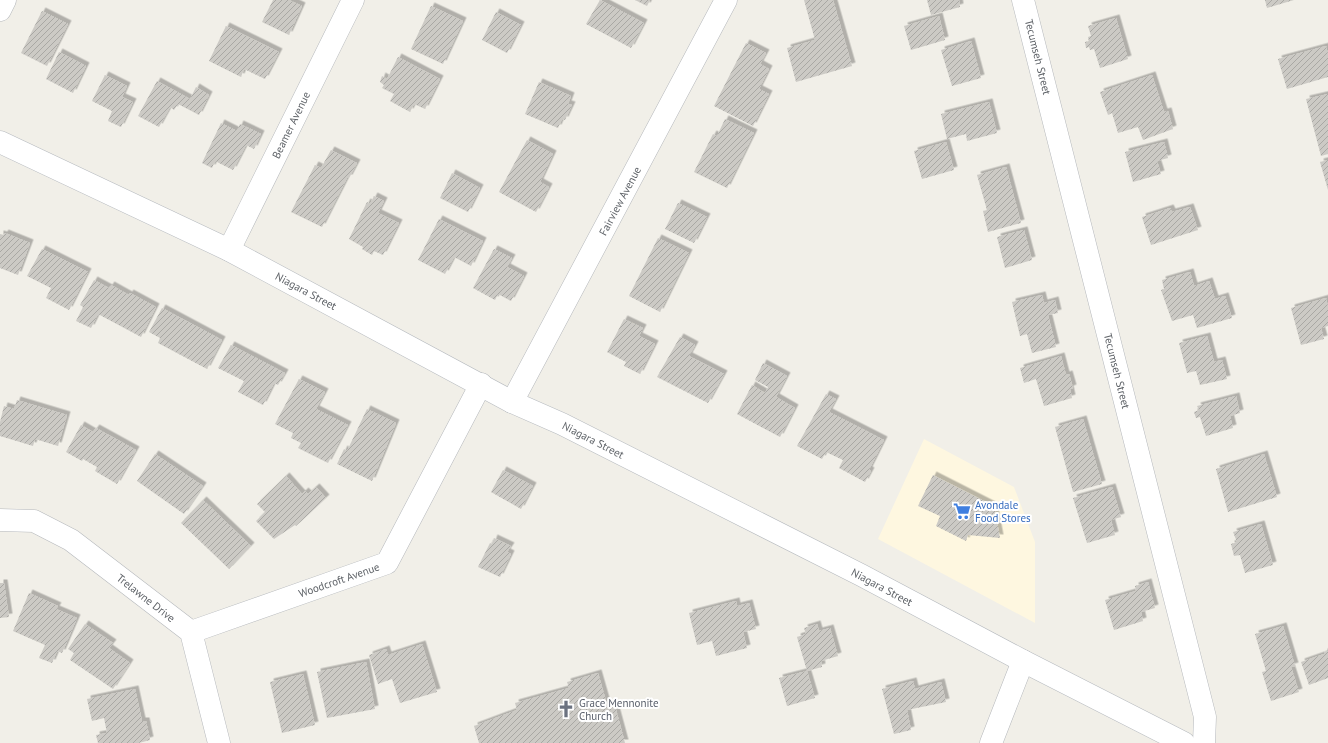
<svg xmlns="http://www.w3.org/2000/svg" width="1328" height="743" viewBox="0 0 1328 743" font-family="'PT Sans',sans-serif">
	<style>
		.commercial { fill: #fef7e0 }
		.building { fill: url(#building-hatch); filter: url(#shadow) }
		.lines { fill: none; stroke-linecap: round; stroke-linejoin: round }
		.street-casing { stroke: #b5b8bc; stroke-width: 23 }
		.secondary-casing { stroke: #b6babf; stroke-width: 23 }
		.street { stroke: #fff; stroke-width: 22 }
		.secondary { stroke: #fff; stroke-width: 22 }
		.labels { text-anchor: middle; stroke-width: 4; stroke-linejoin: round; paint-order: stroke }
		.street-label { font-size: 11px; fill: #5f6368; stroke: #fff }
		.shop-label { font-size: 11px; fill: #366cbe; stroke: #fff; text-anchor: start }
		.worship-label { font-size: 11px; fill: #5b616d; stroke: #fff; text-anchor: start }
	</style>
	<defs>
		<pattern id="building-hatch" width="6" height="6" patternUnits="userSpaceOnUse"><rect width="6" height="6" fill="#cccac5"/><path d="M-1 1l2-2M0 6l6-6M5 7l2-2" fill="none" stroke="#a9a8a4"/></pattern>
		<filter id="shadow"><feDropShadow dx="3.5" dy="-3.5" stdDeviation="0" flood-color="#0004"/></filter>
	</defs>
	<rect width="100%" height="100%" fill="#f1efe8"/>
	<path class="commercial" d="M924 439 1014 487 1035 542V623L878 539Z"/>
	<path class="building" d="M273 0H289L302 6 289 35 262 22Z
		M600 0 644 23 631 48 586 24Z
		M635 0H650L647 6Z
		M804 0H833L852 66 796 82 787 48 815 40Z
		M927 0H959L960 7 931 15Z
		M1265 0H1294L1267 8Z
		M431 6 463 21 443 64 411 49Z
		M42 11 68 24 47 66 21 53Z
		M496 12 521 25 507 53 482 40Z
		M939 16 945 40 911 50 904 26Z
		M1116 18 1128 59 1100 68 1094 49 1090 50 1089 47 1086 48 1085 42 1089 41 1088 37 1091 36 1088 26Z
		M226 26 279 52 265 79 244 69 241 77 209 61Z
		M971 41 981 78 952 86 941 50Z
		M746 43 766 53 760 64 769 69 759 89 769 94 753 126 714 106Z
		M1326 46 1328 54V77L1287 89 1278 59Z
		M59 52 86 66 73 93 46 79Z
		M398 57 440 79 425 109 414 104 410 112 390 101 394 94 382 88 384 85 380 82 382 76 387 79Z
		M105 75 127 86 122 97 133 102 121 127 108 121 112 111 92 101Z
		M1152 75 1164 112 1168 111 1173 129 1143 140 1138 127 1118 133 1112 113 1108 115 1100 92Z
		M157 81 190 99 196 87 209 95 199 115 178 104 174 110 170 107 159 127 138 116Z
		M539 82 571 96 568 104 572 105 565 120 562 119 558 128 525 114Z
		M1328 94V154L1321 156 1306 99Z
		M989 102 997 133 967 141 966 134 947 139 941 114Z
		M725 119 754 133 727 188 694 172 713 134 717 136Z
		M221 123 237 131 240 124 261 134 254 149 246 145 233 170 215 161 212 168 202 163Z
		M527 140 553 154 540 182 549 187 536 212 499 192Z
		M946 142 954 170 922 179 914 151Z
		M1164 142 1168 158 1157 161 1161 174 1133 182 1125 152Z
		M331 150 357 163 349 178H347L322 227 291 212 315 165 321 168Z
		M1328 160V190L1320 162Z
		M1006 167 1021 223 988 232 983 211 987 210 977 175Z
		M452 173 480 188 468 212 440 198Z
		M374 196 384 201 378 213 399 223 383 255 374 251 372 255 362 249 363 247 349 239 367 202 370 204Z
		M678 203 707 217 694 243 665 229Z
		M1190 207 1198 230 1151 245 1142 217 1170 208 1172 212Z
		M439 219 483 241 471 266 454 257 445 274 418 260Z
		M1024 230 1032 260 1005 268 997 237Z
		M5 233 30 243 18 275 0 268V234L4 235Z
		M658 238 689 253 660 312 629 296Z
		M42 249 88 272 69 310 46 298 51 288 27 276Z
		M494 249 512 258 507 267 524 276 511 301 498 294 495 300 473 288Z
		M1190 272 1194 286 1209 281 1215 299 1225 296 1232 318 1197 328 1193 315 1172 321 1161 290 1164 289 1162 280Z
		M94 280 109 288 111 285 129 295 130 293 156 307 141 337 98 314 91 328 76 321 83 307 80 305Z
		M1042 295 1044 303 1055 300 1058 313 1048 315 1056 347 1032 353 1027 334 1020 336 1012 302Z
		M1326 298 1328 307V326L1321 328 1324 339 1301 345 1291 308Z
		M162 308 222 340 207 369 158 343 160 338 149 332Z
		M624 319 643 328 639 336 655 344 640 374 624 366 626 362 607 352Z
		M1207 336 1214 362 1222 360 1227 379 1200 385 1196 371 1187 373 1179 343Z
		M680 337 695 345 689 356 724 374 708 403 657 377Z
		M231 345 285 373 278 385 274 383 263 405 238 392 244 381 218 368Z
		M1061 356 1066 375 1069 374 1073 388 1070 389 1072 398 1044 406 1036 379 1024 383 1020 368Z
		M763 363 787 376 776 397 795 408 780 437 737 414 752 385 765 393 768 387 755 380Z
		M299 379 325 392 316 409 348 425 328 463 298 448 301 443 291 438 293 433 275 424Z
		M826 394 836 399 829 412 884 440 869 470 871 471 865 482 839 468 843 460 826 452 822 459 797 446Z
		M1236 396 1240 413 1230 416 1233 428 1206 436 1200 417 1196 418 1194 412 1199 410 1197 406Z
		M17 400 67 415 58 446 35 439 33 446 0 436V422L4 406 14 409Z
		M367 409 396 423 372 481 337 464 344 449 347 451Z
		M1083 419 1102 484 1073 492 1055 427Z
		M81 425 93 432 96 428 136 450 117 484 95 471 97 467 83 459 82 461 66 452Z
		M155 454 203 486 184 514 137 481Z
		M1264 454 1277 497 1228 512 1216 469Z
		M503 470 533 486 521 509 491 492Z
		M933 475 994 506 1000 538 968 535 966 541 936 526 940 516 918 506Z
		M286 476 302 494 305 491 308 494 316 487 326 498 296 526 295 525 274 539 256 521 265 512 257 504Z
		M1112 487 1121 517 1111 520 1115 535 1087 543 1073 498Z
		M203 500 251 546 229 569 181 523Z
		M1261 524 1273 565 1245 573 1240 555 1234 556 1231 544 1237 542 1233 532Z
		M494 538 511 546 507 552 511 554 500 577 478 567 490 543 492 544Z
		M1148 582 1155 608 1141 612 1143 621 1114 630 1105 600 1136 591 1135 586Z
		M0 583H4L9 617 0 618Z
		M29 593 58 606 56 609 77 618 62 653 57 651 52 663 39 658 45 645 13 631Z
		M736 601 737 606 749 603 756 629 743 632 747 648 716 656 712 641 697 645 689 613Z
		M85 624 113 643 109 648 130 663 113 689 70 660 74 653 68 649Z
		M817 624 819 631 830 628 838 656 821 661 822 667 807 671 815 698 787 706 779 678 807 671 797 637 806 634 804 628Z
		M1283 626 1295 666 1291 667 1299 692 1271 701 1262 672 1266 671 1255 634Z
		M422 644 437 692 400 703 392 679 378 684 369 655 386 649 388 655Z
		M1328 651V678L1309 685 1301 662 1324 654V652Z
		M366 662 375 709 327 718 317 672Z
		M598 673 608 708 615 706 625 743H479L474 726 517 710 515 703 569 688 567 682Z
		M303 674 315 725 282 733 270 682Z
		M913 681 915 689 941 682 946 702 907 710 911 730 894 734 882 689Z
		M135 689 142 721H146L150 740 139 743H98L96 735 107 733 104 718 92 721 87 699Z"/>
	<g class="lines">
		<g class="street-casing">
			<path id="street" d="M1023 0 1205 717 1204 743
				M0 10 5 0
				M229 250 353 0
				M512 402 726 0
				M0 520 34 521 71 540 191 632 219 743
				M191 632 387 563 481 384
				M991 743 1023 661"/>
		</g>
		<g class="secondary-casing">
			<path id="secondary" d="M0 142 229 250 512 402 562 424 861 575 1023 661 1184 743"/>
		</g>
		<use href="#street" class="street"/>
		<use href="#secondary" class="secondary"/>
	</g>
	<defs>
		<g id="supermarket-bare" transform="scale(1.38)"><path d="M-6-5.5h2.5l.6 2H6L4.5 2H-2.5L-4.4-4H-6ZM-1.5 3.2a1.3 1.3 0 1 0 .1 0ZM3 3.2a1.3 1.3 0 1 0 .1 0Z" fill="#3f7fe0" stroke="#fff" stroke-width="2.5" paint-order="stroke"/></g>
		<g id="church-bare" transform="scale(1.38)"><path d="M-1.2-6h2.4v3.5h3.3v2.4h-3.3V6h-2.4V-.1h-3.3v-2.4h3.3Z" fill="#6b7280" stroke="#fff" stroke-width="2.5" paint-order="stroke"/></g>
	</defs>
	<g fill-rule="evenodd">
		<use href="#supermarket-bare" x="962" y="511"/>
		<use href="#church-bare" x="566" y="709"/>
	</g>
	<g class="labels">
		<g class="street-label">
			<text transform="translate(1038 57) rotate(76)" y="4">Tecumseh Street</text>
			<text transform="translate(291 125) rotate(-64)" y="4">Beamer Avenue</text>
			<text transform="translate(620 201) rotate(-62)" y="4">Fairview Avenue</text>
			<text transform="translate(306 291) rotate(28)" y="4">Niagara Street</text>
			<text transform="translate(1117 371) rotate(76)" y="4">Tecumseh Street</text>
			<text transform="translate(593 440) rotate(27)" y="4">Niagara Street</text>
			<text transform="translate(339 580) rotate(-19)" y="4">Woodcroft Avenue</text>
			<text transform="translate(882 587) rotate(28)" y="4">Niagara Street</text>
			<text transform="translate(146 598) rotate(38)" y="4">Trelawne Drive</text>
		</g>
		<g class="shop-label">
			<text x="975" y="509">Avondale<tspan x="975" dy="13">Food Stores</tspan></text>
		</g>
		<g class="worship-label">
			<text x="579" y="707">Grace Mennonite<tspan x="579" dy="13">Church</tspan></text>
		</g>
	</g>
</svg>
